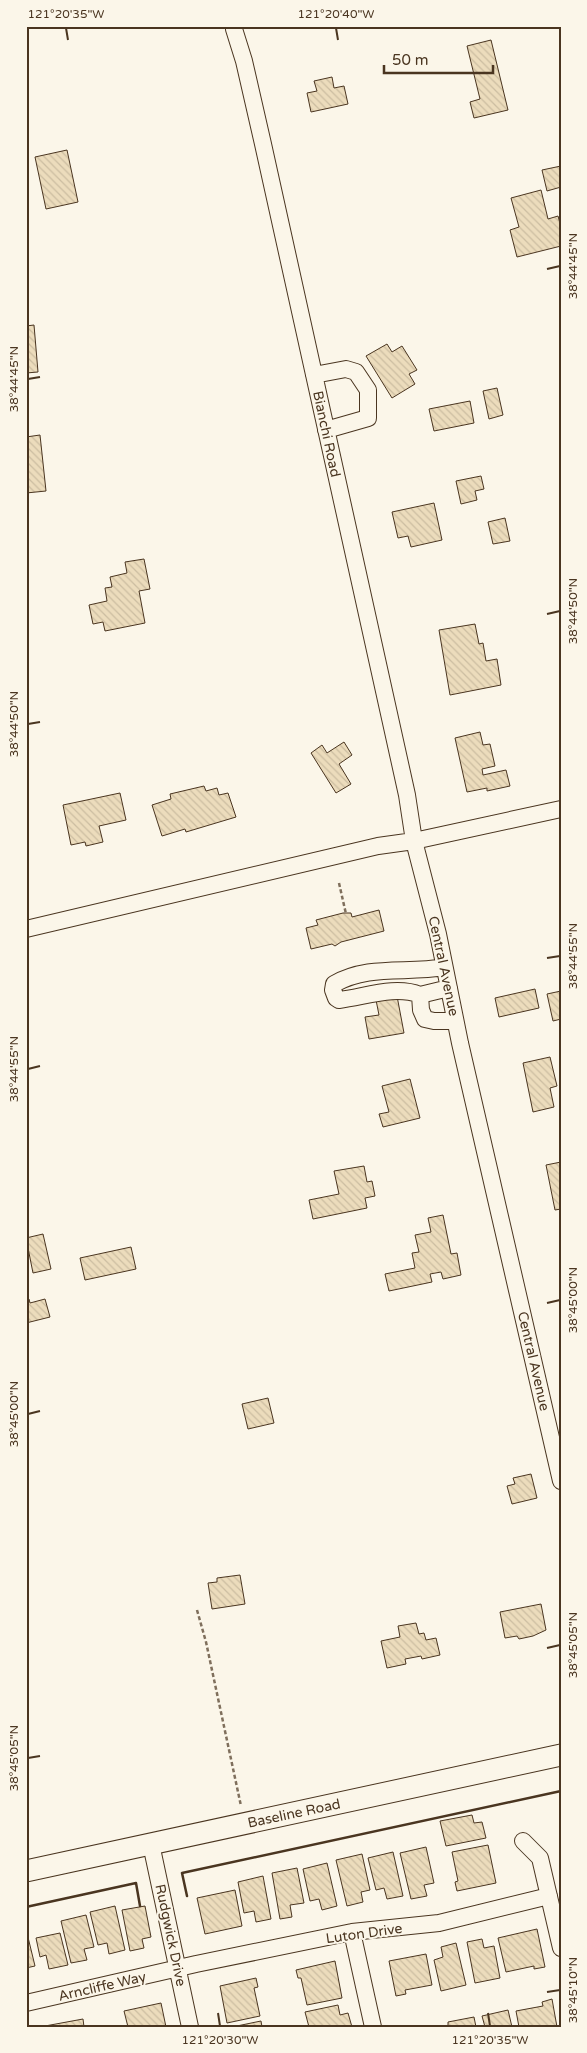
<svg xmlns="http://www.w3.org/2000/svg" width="587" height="2053" viewBox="0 0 587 2053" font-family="'Varela Round',sans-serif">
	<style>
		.building { fill: url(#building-back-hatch); stroke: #4a3520 }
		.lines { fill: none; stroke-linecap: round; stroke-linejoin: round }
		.minor-casing { stroke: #4a3520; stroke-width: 18 }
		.major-casing { stroke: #4a3520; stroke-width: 23 }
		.path { stroke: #7f6f5c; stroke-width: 2.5; stroke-dasharray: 4 2.5; stroke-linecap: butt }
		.minor { stroke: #fbf6e9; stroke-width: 16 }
		.major { stroke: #fbf6e9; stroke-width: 21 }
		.wall { stroke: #4a3520; stroke-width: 2.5 }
		.ticks { fill: none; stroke: #4a3520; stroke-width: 2 }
		.labels { text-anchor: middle; stroke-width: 4; stroke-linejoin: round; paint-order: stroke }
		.street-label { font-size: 14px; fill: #4a3520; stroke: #fbf6e9 }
		.neatline { fill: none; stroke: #4a3520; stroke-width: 2 }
		.ticks-label { font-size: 12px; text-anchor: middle; fill: #4a3520 }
	</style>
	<defs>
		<pattern id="building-back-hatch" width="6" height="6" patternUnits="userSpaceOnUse" patternTransform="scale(1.25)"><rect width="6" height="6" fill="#ecdcbc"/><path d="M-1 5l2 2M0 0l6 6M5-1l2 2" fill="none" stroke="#ccbda1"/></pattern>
	</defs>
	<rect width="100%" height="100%" fill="#fbf6e9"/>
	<path class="building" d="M491 40 508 110 474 118 470 102 480 99 467 46Z
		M332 77 334 88 344 86 348 104 311 112 307 93 317 91 314 81Z
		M67 150 78 202 46 209 35 157Z
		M561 166V187L547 191 542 170Z
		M541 190 548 219 558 216 561 227V246L517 257 510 230 519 227 511 198Z
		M34 325 38 372 26 373V326Z
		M387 344 392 352 402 346 417 370 409 374 415 384 392 398 366 356Z
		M497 388 503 415 489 419 483 391Z
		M470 401 474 423 434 431 429 409Z
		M40 435 46 491 26 493V437Z
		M481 476 484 489 475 491 477 500 461 504 456 481Z
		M434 503 442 540 411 547 408 536 398 538 392 512Z
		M505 518 510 541 493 544 488 522Z
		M144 559 150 589 139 591 145 623 105 631 103 622 93 624 89 605 107 601 105 588 112 587 110 577 127 573 125 562Z
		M475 624 479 644 483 643 486 661 497 659 501 685 450 695 439 630Z
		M480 732 483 745 490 744 495 766 482 769 483 775 506 770 510 786 487 791V788L467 792 455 738Z
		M344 742 352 755 339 764 351 784 336 793 311 753 322 745 327 753Z
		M204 786 206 791 217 788 219 795 228 793 236 817 186 832 185 829 162 836 152 805 171 799 170 794Z
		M120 793 126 820 99 826 103 842 86 846 85 842 71 845 63 805Z
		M379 910 384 931 341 942 335 946 332 944 311 949 306 928 318 925 316 920 343 913H351L352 917Z
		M535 989 539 1008 499 1017 495 998Z
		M561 991V1019L553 1021 547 994Z
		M397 996 404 1033 369 1039 365 1017 379 1015 376 1000Z
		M550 1057 557 1086 550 1088 554 1107 533 1112 523 1063Z
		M410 1079 420 1118 383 1127 379 1114 389 1112 382 1086Z
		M561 1162V1209L555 1210 546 1165Z
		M364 1166 367 1182 372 1181 375 1196 365 1198 367 1208 313 1219 309 1200 339 1194 334 1171Z
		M443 1215 451 1254 457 1253 461 1275 443 1279 441 1272 430 1274 432 1282 389 1291 385 1274 415 1268 412 1253 419 1252 415 1235 431 1232 428 1218Z
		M43 1234 51 1269 33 1273 26 1238Z
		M131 1247 136 1269 85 1280 80 1258Z
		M29 1299 30 1303 45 1299 50 1317 26 1323V1300Z
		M268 1398 274 1423 248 1429 242 1404Z
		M531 1474 537 1498 512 1504 507 1486 515 1484 513 1478Z
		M240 1575 245 1604 212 1609 208 1583 217 1582V1578Z
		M541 1604 546 1630 533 1636 519 1639 517 1636 505 1638 500 1612Z
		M416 1623 419 1634 424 1633 426 1640 436 1638 440 1655 422 1659 421 1656 405 1659 406 1664 387 1668 381 1641 400 1637 398 1626Z
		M472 1815 474 1823 482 1822 486 1838 446 1846 440 1821Z
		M488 1845 496 1883 457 1891 455 1882 458 1881 452 1852Z
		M426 1847 434 1883 424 1885 427 1896 411 1899 400 1853Z
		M393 1852 403 1896 387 1899 384 1888 376 1890 368 1858Z
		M362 1854 370 1890 361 1892 363 1902 347 1906 336 1860Z
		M327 1863 337 1906 322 1910 319 1899 310 1901 303 1869Z
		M297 1868 304 1903 290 1905 292 1917 280 1919 272 1873Z
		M263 1876 271 1919 256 1922 254 1911 244 1913 238 1882Z
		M235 1890 242 1926 205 1934 197 1898Z
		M115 1906 125 1950 109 1954 107 1943 98 1945 90 1912Z
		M145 1906 151 1937 142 1939 144 1948 130 1951 122 1910Z
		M86 1915 94 1947 84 1949 87 1960 71 1963 61 1921Z
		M26 1929 35 1966 26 1968Z
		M537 1929 545 1967 534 1969V1966L506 1972 498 1938Z
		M60 1933 68 1965 49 1969 46 1955 40 1957 36 1938Z
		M482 1939 484 1948 494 1946 500 1978 475 1983 467 1942Z
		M456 1943 466 1985 441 1991 434 1960 443 1957 441 1947Z
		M426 1954 432 1985 405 1990 406 1994 396 1996 389 1961Z
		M335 1961 342 1998 307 2005 301 1978H298L296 1970Z
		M256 1978 258 1987 254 1988 260 2016 227 2023 220 1986Z
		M552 1999 557 2027H519L516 2011 543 2006 542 2002Z
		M161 2003 166 2027H128L124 2011Z
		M338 2005 340 2015 348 2013 352 2027H309L305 2012Z
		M508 2010 512 2027H485L482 2016Z
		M474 2017 476 2027H448V2022Z
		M83 2019 84 2027 45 2026Z
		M261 2021 262 2027H232Z"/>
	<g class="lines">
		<g class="minor-casing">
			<path id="minor" d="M234 29 244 61 263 144 407 795 414 841 561 809
				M314 375 346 369 356 372 368 390V418L326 430
				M26 929 378 846 414 841 438 934 460 1043 561 1481
				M449 988 420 995 421 1010 425 1019 434 1021H455
				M420 995C395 985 365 997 339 1000L336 998 333 990 334 984C369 964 407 974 444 967
				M523 1841 540 1858 561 1948
				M151 1844 190 2027
				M352 1932 373 2027
				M26 2003 196 1964 352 1932 439 1923 549 1896"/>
		</g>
		<g class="major-casing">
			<path id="major" d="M26 1871 561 1755"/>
		</g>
		<path class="path" d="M339 883 346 914
			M197 1610 206 1642 241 1806"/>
		<use href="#minor" class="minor"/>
		<use href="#major" class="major"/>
		<path class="wall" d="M187 1896 182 1873 561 1791
			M26 1907 136 1883 140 1906"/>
	</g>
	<path class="ticks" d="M66 28 68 40M336 28 338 40M547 269 560 266M28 379 40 377M547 614 560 611M28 724 40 722M547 958 560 956M28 1069 40 1066M547 1303 560 1300M28 1414 40 1411M547 1648 560 1645M28 1758 40 1756M547 1992 560 1990M218 2013 220 2026M488 2013 490 2026"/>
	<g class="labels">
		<g class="street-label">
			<text transform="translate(327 434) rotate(78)" y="5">Bianchi Road</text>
			<text transform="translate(444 966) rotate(78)" y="5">Central Avenue</text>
			<text transform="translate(534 1361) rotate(77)" y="5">Central Avenue</text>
			<text transform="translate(294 1813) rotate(-12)" y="5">Baseline Road</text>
			<text transform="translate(364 1933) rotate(-8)" y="5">Luton Drive</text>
			<text transform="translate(171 1935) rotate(78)" y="5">Rudgwick Drive</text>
			<text transform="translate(102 1986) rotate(-13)" y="5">Arncliffe Way</text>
		</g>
	</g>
	<rect width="587" height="2053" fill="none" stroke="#fbf6e9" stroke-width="55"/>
	<path d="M384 65v8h109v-8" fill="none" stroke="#4a3520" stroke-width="2.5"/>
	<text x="392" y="65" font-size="15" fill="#4a3520" stroke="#fbf6e9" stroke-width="4" paint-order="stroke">50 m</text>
	<rect x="28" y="28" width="532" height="1998" class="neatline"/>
	<g class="ticks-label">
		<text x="66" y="18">121°20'35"W</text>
		<text x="336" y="18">121°20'40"W</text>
		<text transform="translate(573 266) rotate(-90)" y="4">38°44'45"N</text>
		<text transform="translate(14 379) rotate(-90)" y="4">38°44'45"N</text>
		<text transform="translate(573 611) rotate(-90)" y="4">38°44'50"N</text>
		<text transform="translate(14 724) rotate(-90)" y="4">38°44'50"N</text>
		<text transform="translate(573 956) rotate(-90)" y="4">38°44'55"N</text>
		<text transform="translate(14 1069) rotate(-90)" y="4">38°44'55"N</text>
		<text transform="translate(573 1300) rotate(-90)" y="4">38°45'00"N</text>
		<text transform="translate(14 1414) rotate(-90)" y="4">38°45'00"N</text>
		<text transform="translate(573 1645) rotate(-90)" y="4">38°45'05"N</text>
		<text transform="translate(14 1758) rotate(-90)" y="4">38°45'05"N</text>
		<text transform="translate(573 1990) rotate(-90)" y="4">38°45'10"N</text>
		<text x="220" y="2044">121°20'30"W</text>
		<text x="490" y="2044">121°20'35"W</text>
	</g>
</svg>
